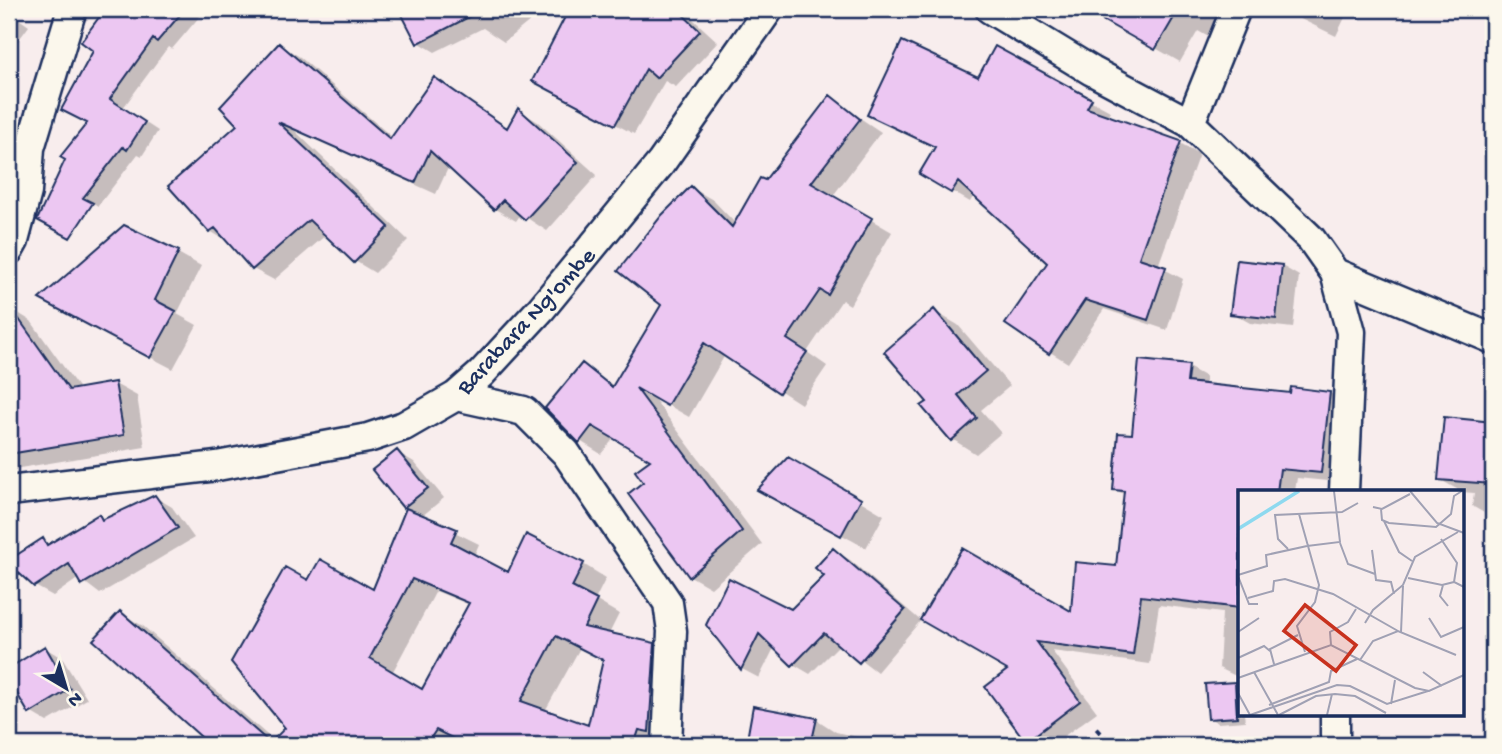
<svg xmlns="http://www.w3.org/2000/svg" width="1502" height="754" viewBox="0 0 1502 754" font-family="'Gochi Hand',sans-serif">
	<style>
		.shadow { fill: #0003; fill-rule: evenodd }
		.building { fill: #ecc7f2; stroke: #1b2f5e; stroke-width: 2; fill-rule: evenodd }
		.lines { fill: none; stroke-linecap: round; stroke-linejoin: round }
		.minor-casing { stroke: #1b2f5e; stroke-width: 33 }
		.path { stroke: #1b2f5e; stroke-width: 4.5; stroke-dasharray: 7 5; stroke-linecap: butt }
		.minor { stroke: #fbf7ec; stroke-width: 28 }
		.labels { text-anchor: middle; stroke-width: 5; stroke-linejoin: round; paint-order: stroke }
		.street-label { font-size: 24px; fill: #1b2f5e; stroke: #fbf7ec }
		.inset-river { fill: none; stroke: #8ed9ef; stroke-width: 3.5 }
		.inset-road { fill: none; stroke: #a0a1b4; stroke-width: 2 }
		.view { fill: #c8321e; fill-opacity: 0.15; stroke: #c8321e; stroke-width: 3.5 }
		.inset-edge { fill: none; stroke: #1b2f5e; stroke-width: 3.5 }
	</style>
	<rect width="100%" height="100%" fill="#f8eded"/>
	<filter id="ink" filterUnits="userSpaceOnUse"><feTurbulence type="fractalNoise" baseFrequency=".0143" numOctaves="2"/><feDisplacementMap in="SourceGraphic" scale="14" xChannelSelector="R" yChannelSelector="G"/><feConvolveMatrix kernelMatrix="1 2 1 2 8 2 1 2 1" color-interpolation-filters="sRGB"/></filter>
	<g filter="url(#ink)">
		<path class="shadow" d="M117 9H206L172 49 168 47 123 108 158 131 142 156 138 154 98 206 73 190 89 123 64 109Z
			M398 9H538L541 12 504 42 483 28 435 52 418 42Z
			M590 9H682L718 42 676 87 665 81 634 134 553 91V44Z
			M1099 9H1238L1221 44 1198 31 1180 62 1096 14Z
			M1280 9H1349L1336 36Z
			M9 12 29 26 9 53V16L13 15Z
			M280 45 300 57 393 138 435 79 509 129 518 110 538 122 597 175 547 231 521 214 516 221 495 209 449 166 436 194 293 129 408 240 375 273 355 261 327 234 274 280 253 269 230 243 210 231 240 125Z
			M996 49 1110 111 1107 117 1180 143 1199 154 1158 266 1183 279 1167 330 1104 309 1068 363 1050 352 1049 263 974 195 970 202 921 173 936 148 869 115 979 79Z
			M830 98 881 132 832 197 892 232 850 305 842 300 807 352 827 366 801 404 725 355 689 417 652 396 762 544 711 588 690 576 653 459 615 437 601 454 580 441 582 366 614 386 663 304 692 188 713 200 736 224Z
			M178 253 201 266 177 314 197 325 173 369 64 312Z
			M1282 266 1299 276 1293 328 1250 323 1232 313Z
			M10 308 31 321 80 390 115 384 137 396 145 447 14 469 9 466Z
			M934 311 958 325 1010 386 981 410 1001 433 976 454 952 439 929 402Z
			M1188 367 1206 377 1205 386 1291 394 1330 393 1347 404 1338 482 1297 478 1295 491H1240V678L1219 668 1222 613 1159 605 1150 664 1052 651 1097 712 1052 745H1036L1027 740 1011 670 922 619 877 672 840 644 810 674 793 664 775 646 759 678 742 669 708 624 791 611 826 576 833 550 850 560 921 621 962 550 1072 614 1117 568 1125 495 1115 489 1133 436Z
			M1445 419 1493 424V518L1472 506 1474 493 1462 492 1439 479Z
			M397 452 414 462 444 498 422 516 479 544 474 556 508 574 583 564 606 578 595 600 619 614 609 634 654 644 677 658 661 745H196L202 736 120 613 143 626 274 741 287 728 309 582 373 591 407 509 404 507ZM436 591 470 605 423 692 392 673ZM580 648 604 660 589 728 545 711Z
			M789 459 884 515 866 548 783 503Z
			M155 497 172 507 194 538 100 594 79 578 53 596 35 586 9 562 43 540 51 545 99 516 106 521Z
			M1488 580H1493V632L1490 630Z
			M45 648 62 658 87 699 47 722 30 712 9 676V670Z
			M1235 683 1240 686V714H1244L1245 721 1218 723 1209 718Z
			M755 708 816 719 836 732 892 745H748Z"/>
		<path class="building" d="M105 9H185L157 42 153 39 110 99 145 122 127 150 123 147 83 198 93 203 70 238 37 220 65 160 60 157 87 123 61 110 93 51 81 42Z
			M399 9H484L417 44Z
			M569 9H677L700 31 656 78 646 69 615 125 532 81Z
			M1083 9H1179L1155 50Z
			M902 41 978 77 995 46 1092 99 1087 108 1181 141 1139 258 1166 267 1148 320 1085 300 1049 354 1005 324 1047 263 958 182 951 193 919 174 935 147 867 115Z
			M279 43 390 139 434 77 507 128 518 108 578 162 525 220 503 200 494 210 430 151 415 183 278 122 389 227 354 263 309 220 252 270 215 228 209 232 168 186 237 125 220 107Z
			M830 95 860 119 811 183 872 218 828 295 820 290 787 339 807 352 779 393 704 343 667 406 636 388 742 531 689 577 628 494 643 482 635 471 650 460 592 426 579 443 545 408 582 363 612 387 661 305 618 271 662 215 691 186 732 227 760 178 765 180Z
			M124 225 179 251 155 300 176 311 150 358 39 299Z
			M1237 260 1282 265 1276 319 1230 314Z
			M9 305 69 390 115 382 124 435 9 454Z
			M934 309 986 371 958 395 977 418 951 441 921 406 927 402 884 352Z
			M1139 360 1189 365 1187 382 1290 393 1291 387 1330 392 1321 473 1280 469 1277 492H1240V608L1141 596 1133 655 1037 642 1080 701 1026 742 985 687 1007 670 920 620 962 548 1071 611 1075 562 1116 566 1124 491 1113 490 1118 433 1132 434Z
			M1444 417 1493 422V484L1438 480Z
			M397 450 428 488 403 508 372 470Z
			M788 457 861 499 841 536 757 490Z
			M155 495 178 528 81 585 69 564 34 587 9 564V560L43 538 47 545 99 514 102 520Z
			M406 508 457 529 451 542 508 572 526 534 584 563 572 587 597 600 584 627 655 643 649 732 639 730 634 745H466L436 730 426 745H210L93 640 120 611 270 743 285 728 231 662 285 567 308 580 320 559 373 589ZM412 579 469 603 422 689 370 658ZM556 636 603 660 588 725 521 701Z
			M833 548 905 610 859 663 824 633 792 666 759 634 741 670 706 625 729 578 791 609 824 576 815 568Z
			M45 646 70 689 29 714 9 680V668Z
			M1235 682 1237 717 1208 719 1205 684Z
			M753 706 817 718 811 745H746Z"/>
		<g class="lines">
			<g class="minor-casing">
				<path id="minor" d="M990 9 1092 71 1190 123 1311 239 1335 273 1351 332 1344 491
					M1190 123 1236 9
					M9 250 14 241 27 192 30 148 72 9
					M1335 273 1493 339
					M456 396 524 411 566 453 668 603 672 631 667 745
					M9 491 217 466 368 438 404 426 456 396 481 374 541 309 661 163 769 9
					M1335 745V714"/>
			</g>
			<path class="path" d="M1096 728 1112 745"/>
			<use href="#minor" class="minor"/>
		</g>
	</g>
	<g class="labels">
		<g class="street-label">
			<text transform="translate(525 320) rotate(-47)" y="8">Barabara Ng'ombe</text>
		</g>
	</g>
	<g transform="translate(1238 490)">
		<rect width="226" height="226" fill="#f8eded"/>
		<path class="inset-river" d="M0 39 61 1"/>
		<path class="inset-road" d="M172 1 199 33 226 43M135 17 144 19 172 4M143 19 144 30 151 33 198 37 213 24 216 6 224 1M61 24 81 95 77 112 59 136 67 162M146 31 161 62 174 71M203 49 219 73 216 92 226 97M102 53 110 74 137 84M69 56 102 52 96 1M50 59 40 49 37 25 104 22 120 13M134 60 138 90 153 92 156 104M0 85 29 76 28 65 69 56M0 86 11 114H20M170 88 204 95 216 92M205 95 202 106 210 116M10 108 35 101 36 91 47 89 95 104 160 141M191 128 203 147 226 137M127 133 135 120 165 95 177 67 220 42M0 142 21 128M163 142 165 96M93 155 92 142 110 132 118 119M0 168 26 156 32 161M122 170 135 151 160 141 218 165M36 174 32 159 60 145M16 182 40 225M185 182 204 196M0 188 93 155 177 198 191 201 226 185M0 203 12 225 99 195 112 196 149 214 190 201M153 214 157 190M31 215 91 192 93 181 119 169M41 225 78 206 97 204 117 206 148 223M89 225 94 204"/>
		<path class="view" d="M67 115 118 155 98 181 46 141Z"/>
		<rect width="226" height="226" class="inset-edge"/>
	</g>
	<rect width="1502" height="754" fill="none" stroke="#fbf7ec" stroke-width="35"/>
	<rect x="18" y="18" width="1467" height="719" fill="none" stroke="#1b2f5e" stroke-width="2.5" filter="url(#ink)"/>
	<g transform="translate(66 688) rotate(142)" stroke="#fbf7ec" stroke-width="5" paint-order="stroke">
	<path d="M0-5L12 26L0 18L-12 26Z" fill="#1b2f5e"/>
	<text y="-10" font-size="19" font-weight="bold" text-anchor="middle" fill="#1b2f5e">N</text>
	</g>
</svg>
